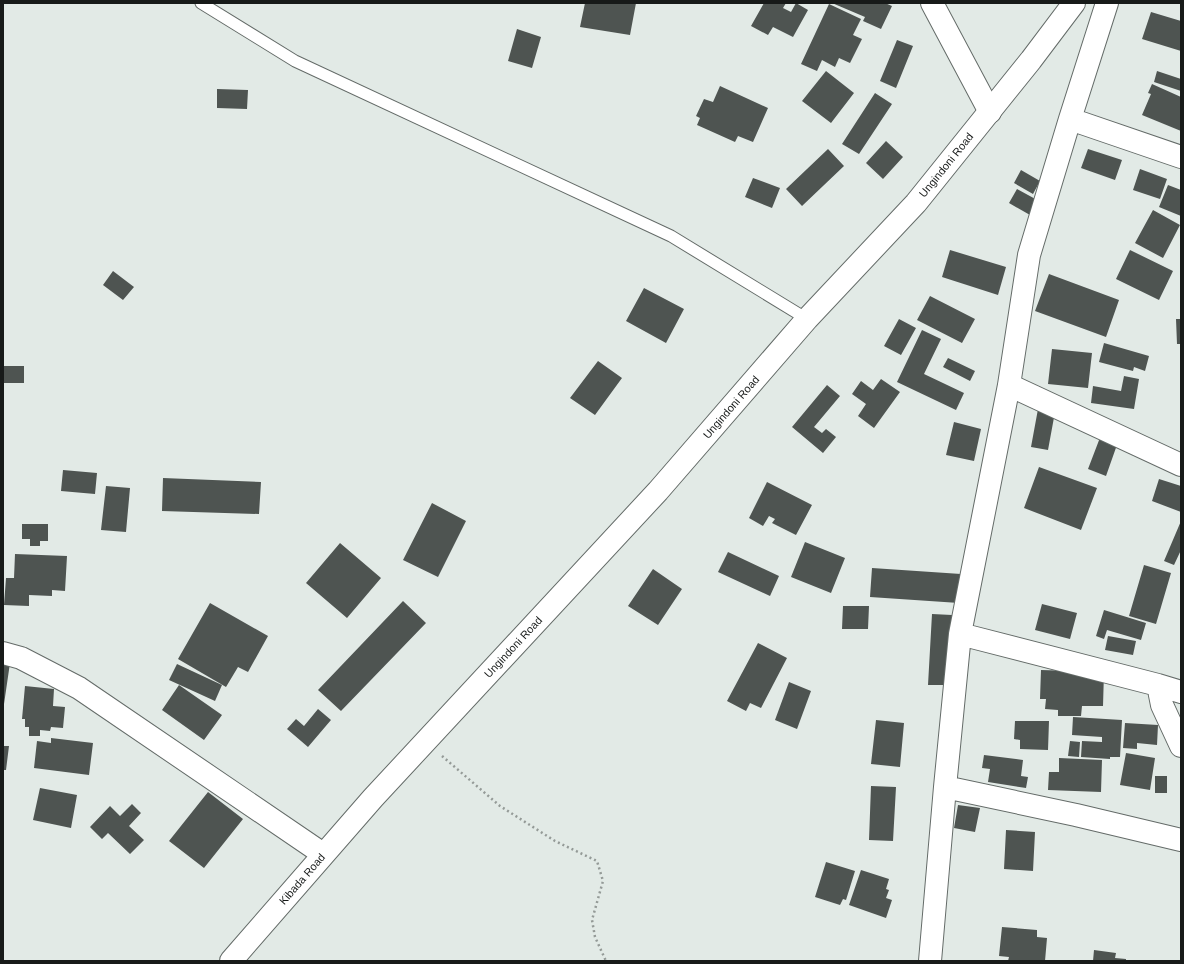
<svg xmlns="http://www.w3.org/2000/svg" width="1184" height="964" viewBox="0 0 1184 964" font-family="Arial,sans-serif">
	<style>
		.building { fill: #4e5451 }
		.lines { fill: none; stroke-linecap: round; stroke-linejoin: round }
		.lane-casing { stroke: #646b68; stroke-width: 13 }
		.street-casing { stroke: #646b68; stroke-width: 24 }
		.secondary-casing { stroke: #646b68; stroke-width: 24 }
		.path { stroke: #949a97; stroke-width: 2.5; stroke-dasharray: 2 3; stroke-linecap: butt }
		.lane { stroke: #fff; stroke-width: 11 }
		.street { stroke: #fff; stroke-width: 22 }
		.secondary { stroke: #fff; stroke-width: 22 }
		.labels { text-anchor: middle; stroke-width: 4; stroke-linejoin: round; paint-order: stroke }
		.street-label { font-size: 11px; fill: #171a19; stroke: #fff }
	</style>
	<rect width="100%" height="100%" fill="#e2eae6"/>
	<path class="building" d="M585 3H636L630 35 580 27Z
		M764 3H786L783 8 791 12 796 3 808 10 793 37 773 27 768 35 751 26Z
		M832 3H885L892 6 881 29 863 21 865 17Z
		M829 4 861 19 853 35 862 39 850 63 839 58 835 67 822 60 817 71 801 64Z
		M1151 12 1181 21V51L1142 39Z
		M517 29 541 37 532 68 508 61Z
		M897 40 913 46 896 88 880 81Z
		M826 71 854 93 831 123 802 101Z
		M1157 71 1181 79V91L1154 82Z
		M1152 84 1181 97V131L1142 115 1151 94 1148 93Z
		M720 86 768 108 753 142 738 136 735 142 697 125 700 118 696 116 704 99 713 102Z
		M217 89 248 90 247 109 217 108Z
		M875 93 892 104 859 154 842 144Z
		M886 141 903 157 883 179 866 163Z
		M828 149 844 166 802 206 786 189Z
		M1088 149 1122 160 1115 180 1081 168Z
		M1140 169 1167 179 1160 199 1133 190Z
		M1021 170 1040 181 1033 194 1014 183Z
		M753 178 780 188 772 208 745 197Z
		M1168 185 1181 190V216L1159 207Z
		M1017 189 1039 201 1030 215 1009 203Z
		M1153 210 1180 225 1163 258 1135 243Z
		M950 250 1006 267 998 295 942 277Z
		M1130 250 1173 271 1159 300 1116 279Z
		M113 271 134 287 123 300 103 285Z
		M1049 274 1119 300 1106 337 1035 311Z
		M644 288 684 309 666 343 626 321Z
		M930 296 975 319 962 343 917 320Z
		M899 319 916 328 901 355 884 346Z
		M1176 319H1181V344H1177Z
		M922 330 941 339 924 374 964 393 956 410 897 382Z
		M1104 343 1149 356 1145 371 1134 367 1133 371 1099 362Z
		M1052 349 1092 353 1088 388 1048 384Z
		M948 358 975 371 970 381 943 367Z
		M598 361 622 378 595 415 570 398Z
		M3 366H24V383H3Z
		M1124 376 1139 379 1134 409 1091 403 1093 386 1121 391Z
		M881 379 900 392 874 428 858 416 866 404 852 394 861 381 873 390Z
		M827 385 840 396 814 427 822 433 826 429 836 437 823 453 792 427Z
		M1038 409 1055 412 1048 450 1031 447Z
		M954 422 981 429 974 461 946 455Z
		M1101 435 1118 442 1106 476 1088 469Z
		M1039 467 1097 488 1081 530 1024 508Z
		M63 470 97 473 95 494 61 491Z
		M163 478 261 482 259 514 162 511Z
		M1159 479 1181 486V512L1152 501Z
		M767 482 812 505 796 535 772 523 775 519 769 516 763 526 749 518Z
		M106 486 130 488 126 532 101 530Z
		M432 503 466 521 438 577 403 560Z
		M1181 521V550L1174 565 1164 561Z
		M22 524H48V541H40V546H30V539H22Z
		M805 542 845 558 831 593 791 577Z
		M340 543 381 578 347 618 306 583Z
		M728 552 779 576 770 596 718 572Z
		M15 554 67 556 65 591 52 590V596L29 595V606L4 605 6 578H14Z
		M1144 565 1171 573 1156 624 1129 616Z
		M872 568 961 574 959 603 870 597Z
		M653 569 682 589 658 625 628 606Z
		M403 601 426 623 341 711 318 690Z
		M210 603 268 636 248 672 238 667 226 687 178 659Z
		M1042 604 1077 613 1070 639 1035 630Z
		M843 606H869L868 629H842Z
		M1104 610 1146 623 1141 640 1107 630 1104 639 1096 636Z
		M932 614 952 615 948 685H928Z
		M1108 636 1136 641 1133 655 1105 650Z
		M758 643 787 658 761 708 750 703 746 711 727 701Z
		M3 662 10 663 4 704H3Z
		M177 664 222 685 215 701 169 680Z
		M1041 670 1104 672 1103 706H1082L1081 716H1058V710L1045 709 1046 699H1040Z
		M789 682 811 691 797 729 775 720Z
		M179 685 222 715 204 740 162 710Z
		M25 686 54 689 53 706 65 707 63 728 51 727 50 731 40 730V736H29V727H25V719H22Z
		M318 709 331 720 308 747 287 729 296 719 304 726Z
		M1073 717 1122 720 1120 757H1110V759L1081 757 1082 741 1102 742V737L1072 735Z
		M876 720 904 723 900 767 871 764Z
		M1015 721H1049L1048 750 1020 749V740L1014 739Z
		M1125 723 1158 725 1157 745 1137 743V749L1123 748Z
		M51 738 93 743 89 775 34 768 37 741 51 743Z
		M1070 741 1080 742 1079 757 1068 756Z
		M3 746H9L6 770H3Z
		M1126 753 1155 758 1150 790 1120 785Z
		M984 755 1023 760 1021 776 1028 777 1026 788 988 782 990 769 982 768Z
		M1059 758 1102 760 1101 792 1048 790 1049 772H1059Z
		M1155 776H1167V793H1155Z
		M871 786 896 787 893 841 869 840Z
		M40 788 77 795 71 828 33 820Z
		M208 792 243 819 204 868 169 841Z
		M132 804 141 813 129 826 144 840 130 854 108 833 102 839 90 827 110 806 120 816Z
		M958 805 980 808 975 832 954 828Z
		M1006 830 1035 832 1033 871 1004 869Z
		M826 862 855 871 846 900 843 899 840 905 815 897Z
		M861 870 889 879 886 889 889 890 886 898 892 900 886 918 849 905Z
		M1002 927 1037 930V937L1047 938 1045 961H1008L1009 957 999 956Z
		M1094 950 1116 953 1115 958 1126 959V961H1093Z"/>
	<g class="lines">
		<g class="lane-casing">
			<path id="lane" d="M201 3 295 61 671 236 807 319"/>
		</g>
		<g class="street-casing">
			<path id="street" d="M932 3 990 112
				M1070 119 1181 157
				M1009 385 1181 465
				M960 634 1158 685 1181 692
				M3 653 21 658 79 688 323 854
				M1158 685 1162 705 1181 746
				M945 787 1076 815 1181 840
				M930 961 945 787 960 634 1009 385 1029 255 1070 119 1107 3"/>
		</g>
		<g class="secondary-casing">
			<path id="secondary" d="M231 961 373 798 658 491 807 319 916 203 1031 60 1074 3"/>
		</g>
		<path class="path" d="M442 756 500 806 555 841 597 861 603 881 592 920 595 937 606 961"/>
		<use href="#lane" class="lane"/>
		<use href="#street" class="street"/>
		<use href="#secondary" class="secondary"/>
	</g>
	<g class="labels">
		<g class="street-label">
			<text transform="translate(946 165) rotate(-51)" y="4">Ungindoni Road</text>
			<text transform="translate(731 407) rotate(-49)" y="4">Ungindoni Road</text>
			<text transform="translate(513 647) rotate(-47)" y="4">Ungindoni Road</text>
			<text transform="translate(302 879) rotate(-49)" y="4">Kibada Road</text>
		</g>
	</g>
	<rect width="1184" height="964" fill="none" stroke="#171a19" stroke-width="8"/>
</svg>
